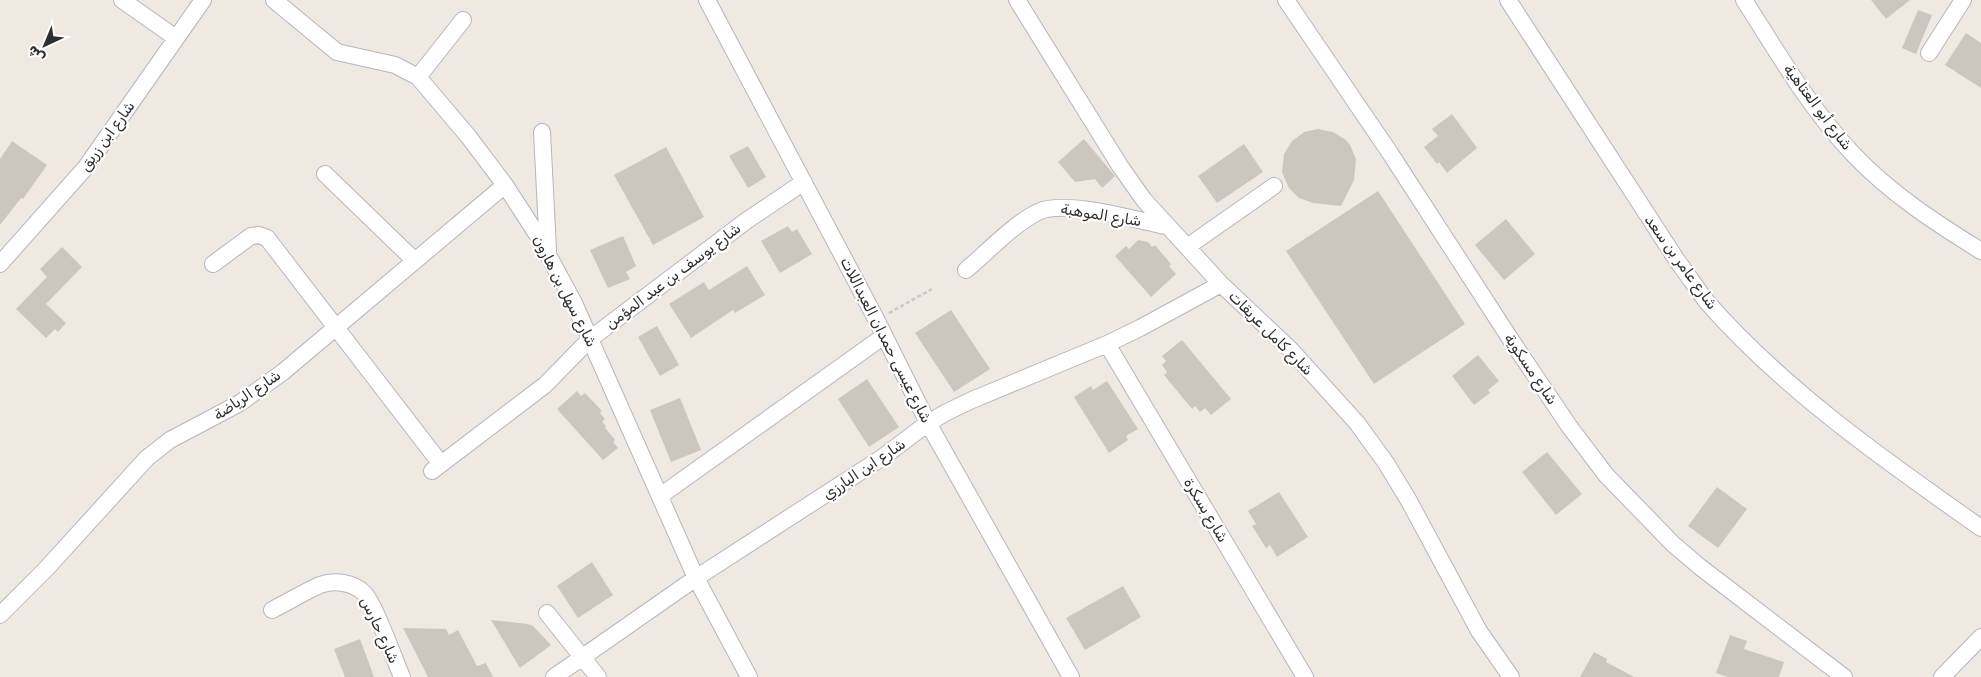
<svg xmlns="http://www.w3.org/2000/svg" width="1981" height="677" viewBox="0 0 1981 677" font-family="Rubik,'Noto Sans Arabic',sans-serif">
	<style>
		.building { fill: #cbc7bf }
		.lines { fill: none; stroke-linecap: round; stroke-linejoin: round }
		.minor-casing { stroke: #b4b7c1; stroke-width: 18 }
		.path { stroke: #c9c9c9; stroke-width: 2.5; stroke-dasharray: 4 2.5; stroke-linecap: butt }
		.minor { stroke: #fff; stroke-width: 16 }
		.labels { text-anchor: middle; stroke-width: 4.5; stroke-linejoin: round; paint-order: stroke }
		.street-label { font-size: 15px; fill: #2e2e2e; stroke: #fff }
	</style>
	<rect width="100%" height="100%" fill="#efe9e1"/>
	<path class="building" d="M1871 0H1910L1886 19Z
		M1918 10 1932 15 1916 54 1902 48Z
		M1966 33 1981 43V88L1945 65Z
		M1452 114 1477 148 1447 173 1439 162 1437 164 1424 147 1438 136 1432 129Z
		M1318 129 1333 132 1346 140 1350 145 1356 159 1354 180 1341 206 1313 203 1299 198 1289 188 1282 172 1284 154 1292 141 1304 132Z
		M1084 139 1115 176 1102 188 1095 179 1075 182 1058 162Z
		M12 141 47 165 23 199 21 198 0 225V159Z
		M1244 144 1263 172 1217 203 1198 176Z
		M748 146 766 177 748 188 729 156Z
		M666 147 704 217 653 245 614 175Z
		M1378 191 1465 324 1374 384 1286 251Z
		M1506 219 1535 254 1504 280 1475 245Z
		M788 226 792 232 797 229 812 254 780 273 761 241Z
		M623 236 636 266 626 272 630 279 608 288 590 250Z
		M1138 240 1148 242 1152 247 1155 245 1171 264 1169 266 1176 274 1151 297 1115 256 1126 246 1129 249Z
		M62 247 82 267 46 304 66 323 58 332 55 329 46 338 16 309 47 277 40 269Z
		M747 266 765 295 735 313 733 310 691 338 669 304 704 282 709 290Z
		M951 310 990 369 954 392 915 333Z
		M657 326 679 365 660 376 638 337Z
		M1182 340 1231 399 1211 415 1205 408 1200 412 1195 406 1192 409 1164 375 1167 372 1162 365 1166 361 1162 356Z
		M1478 355 1499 381 1488 390 1490 393 1474 405 1452 376Z
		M867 379 899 427 869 447 838 399Z
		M1107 381 1138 429 1126 436 1128 440 1109 453 1074 397 1091 386 1093 390Z
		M577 391 581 396 585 393 602 411 600 413 605 419 602 422 606 426 605 428 615 440 613 442 618 448 603 460 557 409Z
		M680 398 701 450 671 462 650 410Z
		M1547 452 1582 494 1556 515 1522 472Z
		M1717 487 1747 509 1718 548 1688 526Z
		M1279 492 1308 537 1277 557 1270 545 1266 548 1252 526 1256 524 1248 511Z
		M592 562 613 595 578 618 557 586Z
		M1123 586 1141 617 1085 650 1066 618Z
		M491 620 528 624 533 626 551 645 520 668Z
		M403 628 446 629 449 635 458 630 477 666 486 663 493 677H428Z
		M1730 635 1747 641 1744 649 1784 662 1779 677H1728L1716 673Z
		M360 639 374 677H345L334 649Z
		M1594 652 1607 659 1606 662 1634 677H1580Z"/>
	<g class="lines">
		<g class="minor-casing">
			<path id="minor" d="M122 0 176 38
				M274 0 337 52 395 65 418 77 468 136 505 185 538 236 574 303 696 578 749 677
				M707 0 876 319 928 423 1071 677
				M1017 0 1120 166 1144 200 1221 284 1291 350 1357 423 1386 463 1409 501 1479 631 1511 677
				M1286 0 1390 153 1511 340 1569 426 1606 475 1673 544 1700 567 1844 677
				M1508 0 1678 262C1688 275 1697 289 1707 302 1784 390 1886 461 1981 528
				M1744 0C1778 53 1810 109 1854 155 1891 194 1936 223 1981 251
				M1929 53 1963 0
				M418 77 463 20
				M542 132 548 250
				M325 174 415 261
				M1187 247 1274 186
				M0 264 86 167 203 0
				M213 264 251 236 259 235 267 238 441 464
				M966 270C986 253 1015 223 1038 212 1065 199 1136 220 1166 226
				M1107 344 1305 677
				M432 471 545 385 590 339 746 221 804 182
				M660 496 884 336
				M272 610C288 602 304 592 320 585 334 580 353 582 364 593 374 602 395 661 402 677
				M547 613 598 677
				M0 615 46 569 147 458 170 440 240 403 283 372 505 185
				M554 677 696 578 883 457 928 423 947 412 972 400 1107 344 1140 328 1221 284
				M1942 677 1981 637"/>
		</g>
		<path class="path" d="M889 313 932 289"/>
		<use href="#minor" class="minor"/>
	</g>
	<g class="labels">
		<g class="street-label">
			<text transform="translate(1818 107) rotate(53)" y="5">شارع أبو العتاهية</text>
			<text transform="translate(107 136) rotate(-54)" y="5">شارع ابن زريق</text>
			<text transform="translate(1101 215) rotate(9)" y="5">شارع الموهبة</text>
			<text transform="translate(1681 262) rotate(54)" y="5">شارع عامر بن سعد</text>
			<text transform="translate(673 276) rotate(-37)" y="5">شارع يوسف بن عبد المؤمن</text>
			<text transform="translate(565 291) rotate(63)" y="5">شارع سهل بن هارون</text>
			<text transform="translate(1271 333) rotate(45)" y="5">شارع كامل عريقات</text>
			<text transform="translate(886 340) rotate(63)" y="5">شارع عيسى حمدان العبداللات</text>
			<text transform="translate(1531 369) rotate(56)" y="5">شارع مسكوية</text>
			<text transform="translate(247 395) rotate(-34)" y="5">شارع الرياضة</text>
			<text transform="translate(864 469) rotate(-34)" y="5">شارع ابن البارزي</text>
			<text transform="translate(1206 510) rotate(59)" y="5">شارع بسكرة</text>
			<text transform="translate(380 630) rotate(65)" y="5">شارع حارس</text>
		</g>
	</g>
	<g transform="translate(45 45) rotate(224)" stroke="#ffffff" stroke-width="4" paint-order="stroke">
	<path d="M0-4L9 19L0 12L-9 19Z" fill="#2e2e2e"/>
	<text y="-8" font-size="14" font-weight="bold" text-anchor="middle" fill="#2e2e2e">ش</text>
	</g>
</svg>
